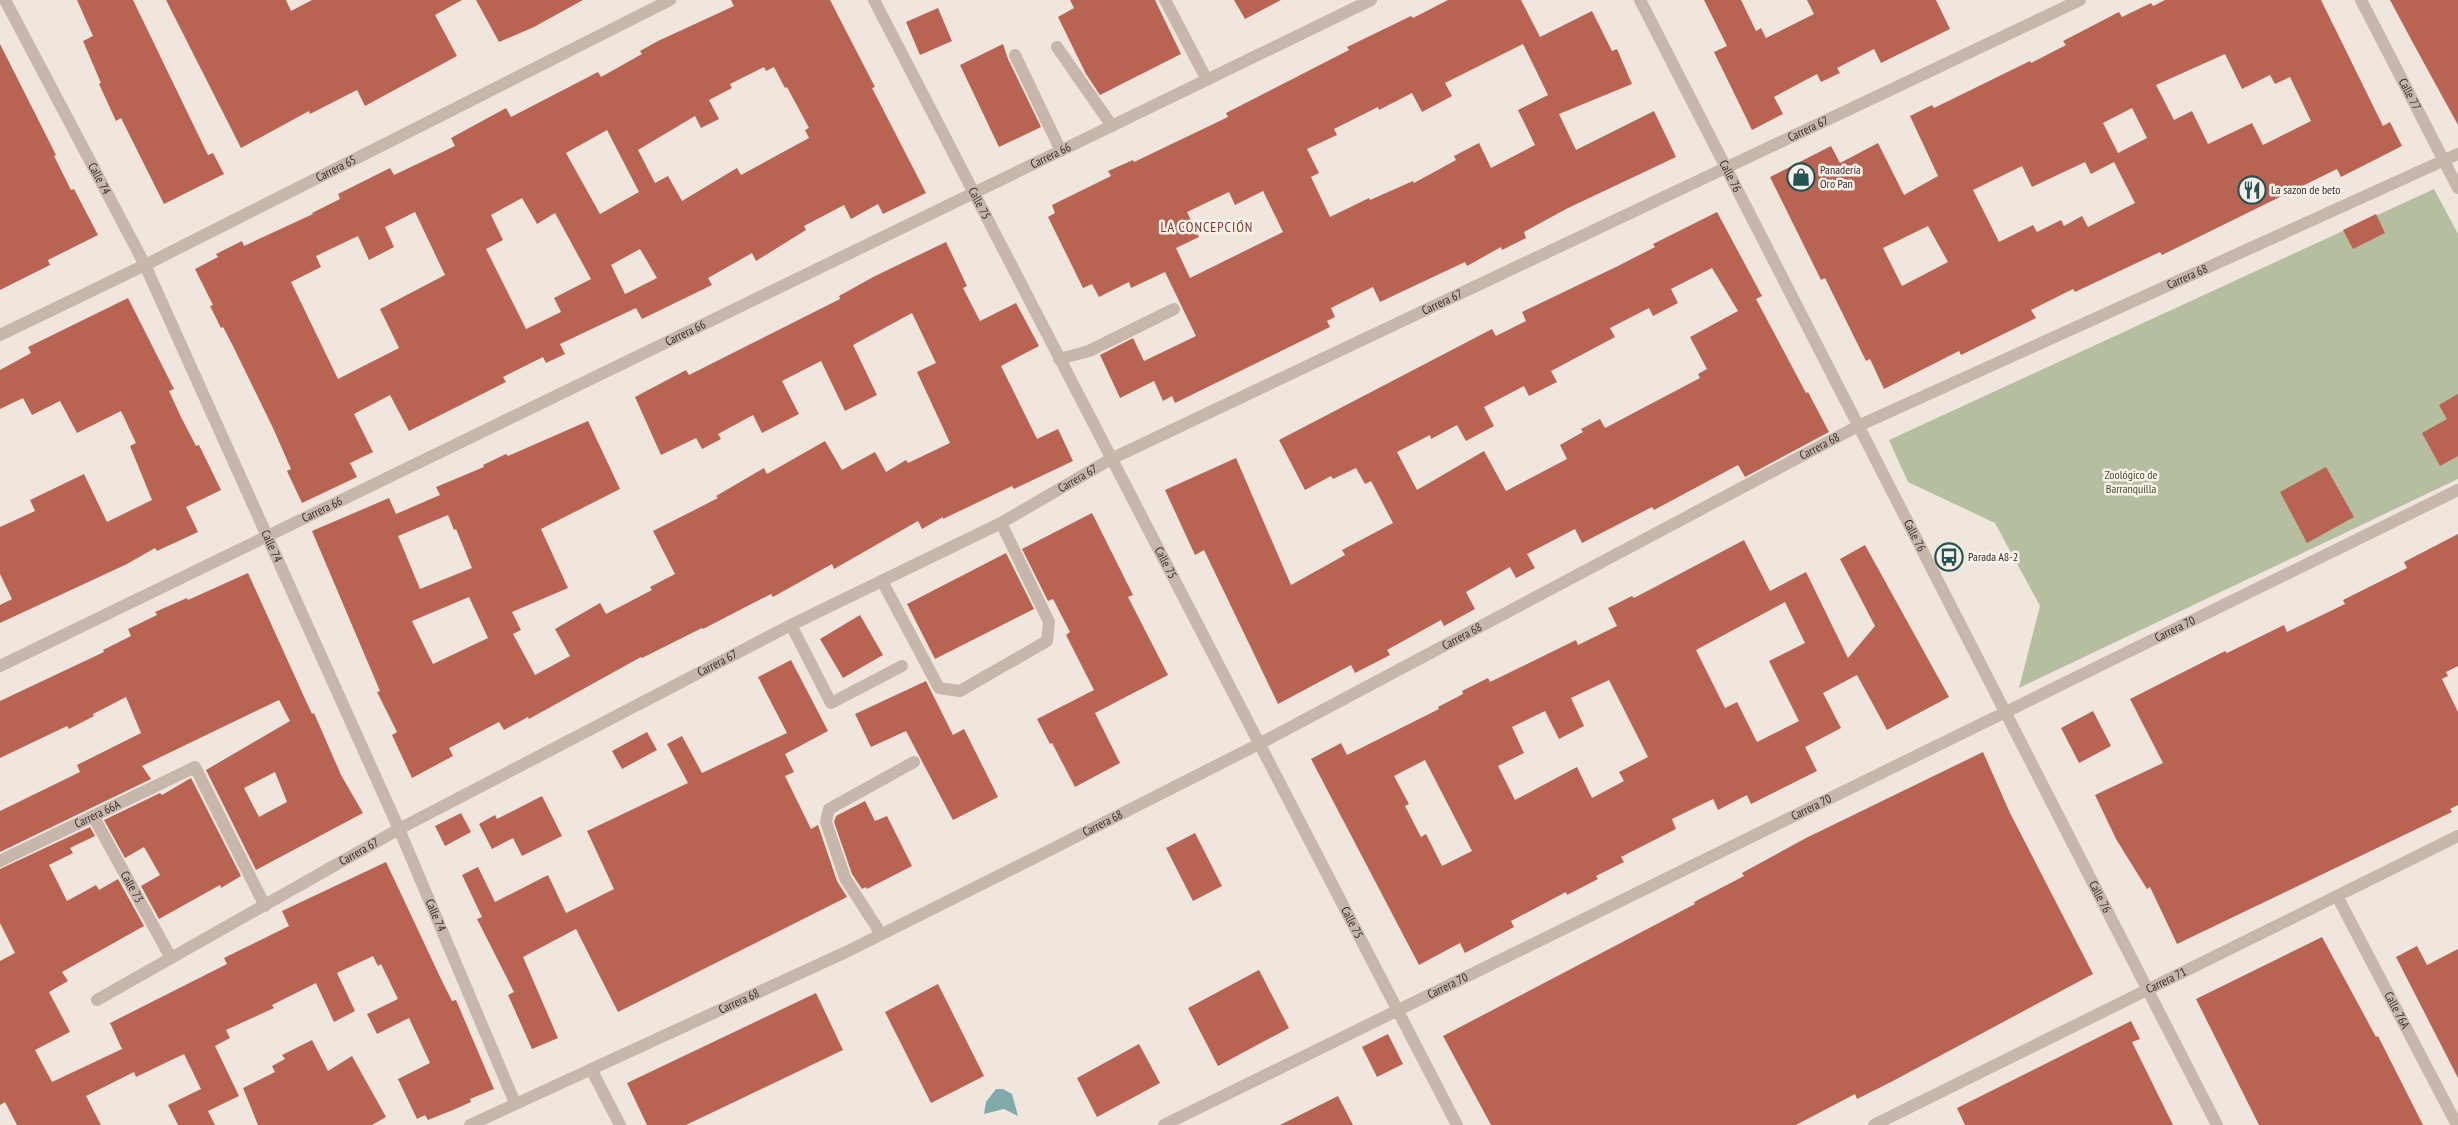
<svg xmlns="http://www.w3.org/2000/svg" width="2458" height="1125" viewBox="0 0 2458 1125" font-family="'PT Sans Narrow',sans-serif">
	<style>
		.green { fill: #b6bea0 }
		.water { fill: #80aaa9 }
		.building { fill: #b96453; fill-rule: evenodd }
		.lines { fill: none; stroke-linecap: round; stroke-linejoin: round }
		.minor { stroke: #c7b6ab; stroke-width: 12 }
		.labels { text-anchor: middle; stroke-width: 5; stroke-linejoin: round; paint-order: stroke }
		.street-label { font-size: 12px; fill: #362d2a; stroke: #f8f1ea }
		.poi-label { font-size: 12px; fill: #362d2a; stroke: #f8f1ea; text-anchor: start }
		.park-label { font-size: 12px; fill: #485130; stroke: #f8f1ea }
		.neighbourhood-label { font-size: 14px; letter-spacing: 1px; fill: #7c382b; stroke: #f8f1ea }
	</style>
	<rect width="100%" height="100%" fill="#f0e6de"/>
	<path class="green" d="M2434 189 2458 234V479L2019 688 2040 606 1995 523 1908 482 1889 440Z"/>
	<path class="water" d="M996 1089H1003L1012 1094 1018 1116 1004 1109 984 1114 986 1102Z"/>
	<path class="building" d="M77 0H133L208 155 213 153 224 174 164 204 121 118 116 121 99 84 101 83 83 41 93 36Z
		M166 0H286L291 11 312 0H462L435 15 457 56 365 106 357 90 310 114 309 111 241 148Z
		M476 0H583L534 27 499 42Z
		M731 0H830L875 87 872 88 926 193 883 214 878 204 851 219 844 205 804 226 806 230 756 261 752 253 708 278 712 285 642 319 636 308 560 344 565 354 546 363 543 357 503 377 506 382 409 431 390 395 354 414 373 452 350 463 357 477 302 503 287 471 291 469 273 428 233 346 223 327 221 328 210 306 213 305 195 269 218 257 216 254 242 241 244 246 313 214 312 213 340 199 338 194 390 168 394 175 455 146 451 138 506 108 511 117 598 72 601 77 642 54 640 51 658 41 734 6ZM764 67 766 71 774 67 785 88 787 87 809 128 805 130 809 138 741 175 737 168 682 201 668 176 655 183 638 150 695 116 701 128 719 119 709 100 732 88 730 84ZM607 130 639 192 600 214 566 153ZM522 198 537 224 555 213 591 279 554 298 561 312 526 329 486 249 503 240 491 215ZM415 212 445 275 380 309 399 348 338 379 291 282 321 267 316 256 358 236 369 260 394 247 385 227ZM640 249 657 278 625 294 611 265Z
		M1070 0H1155L1181 54 1100 95 1086 74 1058 17 1074 8Z
		M1234 0H1281L1245 19Z
		M1448 0H1521L1540 37 1592 11 1612 51 1617 49 1632 84 1559 114 1576 150 1654 111 1676 157 1566 209 1524 232 1526 238 1502 250 1501 247 1467 266 1465 262 1380 302 1373 287 1331 308 1335 317 1327 321 1330 327 1175 403 1172 396 1163 401 1154 381 1120 398 1100 355 1133 338 1144 361 1196 336 1165 272 1131 288 1129 282 1099 297 1092 284 1083 288 1048 217 1055 213 1052 205 1111 176 1108 171 1133 160 1134 162 1228 117 1226 113 1349 50 1347 47 1411 16 1413 18ZM1523 44 1548 95 1518 110 1535 145 1491 168 1479 143 1454 156 1456 160 1414 183 1413 181 1370 200 1369 198 1330 217 1311 177 1319 173 1307 149 1337 135 1334 129 1378 107 1379 110 1412 93 1422 112 1452 96 1445 83ZM1263 191 1283 232 1190 278 1176 248 1199 237 1187 212 1229 192 1235 205Z
		M1704 0H1741L1756 31 1761 28 1766 38 1814 14 1807 0H1936L1950 29 1881 63 1874 49 1837 68 1840 73 1821 82 1817 74 1774 97 1783 114 1752 130 1714 52 1727 46Z
		M2165 0H2321L2383 126 2390 122 2402 146 2341 177 2337 169 2162 255 2160 252 2075 292 2073 289 2031 310 2036 318 1961 355 1959 351 1884 389 1870 359 1866 361 1825 278 1821 280 1770 177 1831 146 1840 163 1878 143 1904 195 1938 176 1910 116 1932 105 1934 108 2030 61 2031 63 2066 45 2063 41 2119 12 2122 17 2151 3 2153 6ZM2225 54 2242 89 2270 75 2275 84 2290 77 2311 121 2263 145 2252 123 2208 144 2192 111 2174 120 2156 85ZM2132 108 2147 138 2118 153 2103 123ZM2085 162 2091 174 2114 162 2135 203 2088 227 2082 216 2064 226 2061 220 2037 232 2033 225 1999 242 1973 190 2022 166 2032 187ZM1928 226 1948 262 1902 286 1883 248Z
		M2390 0H2458V125L2413 43Z
		M938 8 952 41 920 55 906 22Z
		M0 44 56 155 54 156 71 190 74 189 98 235 48 260 50 265 0 290Z
		M1003 44 1008 59 1041 127 999 147 960 65Z
		M1717 212 1762 296 1756 299 1806 393 1808 392 1829 432 1745 477 1738 465 1654 510 1652 507 1582 543 1575 529 1527 554 1535 568 1516 578 1510 567 1466 592 1475 609 1444 626 1441 620 1387 650 1390 655 1355 673 1351 665 1278 704 1204 550 1195 555 1165 490 1236 458 1291 585 1345 555 1342 550 1393 523 1371 481 1365 484 1356 468 1333 479 1331 476 1305 490 1279 440 1492 329 1496 336 1526 321 1522 312 1618 266 1655 247 1653 244ZM1712 268 1738 311 1690 337 1707 369 1698 374 1700 378 1605 428 1600 419 1581 429 1583 432 1560 445 1567 459 1506 491 1484 451 1417 490 1397 452 1430 435 1431 439 1457 425 1466 441 1494 426 1484 407 1524 386 1529 396 1557 382 1551 371 1615 337 1610 328 1649 308 1653 316 1678 303 1671 289Z
		M2376 214 2385 233 2353 249 2343 230Z
		M946 242 967 286 963 288 980 321 1016 303 1039 346 1001 366 1037 439 1058 429 1073 461 1014 489 1012 486 943 519V517L922 529 918 521 834 569 832 564 773 597 771 594 703 629 702 628 642 658 641 657 529 719 528 717 504 730 499 722 449 748 453 756 412 778 392 735 397 732 377 692 380 691 312 531 389 498 396 514 440 495 436 487 484 467 483 465 506 454 508 456 588 421 620 489 541 529 568 588 512 612 521 630 513 634 535 675 570 656 555 629 600 603 606 614 652 590 650 587 675 574 653 531 718 498 716 496 764 468 767 474 825 441 842 470 875 452 886 472 906 460 908 463 950 443 917 372 936 363 912 313 853 345 877 395 845 411 821 361 782 381 799 414 762 433 753 415 718 434 721 439 702 449 696 438 661 455 635 397 686 370 689 375 840 299 839 296 875 276ZM448 515 454 530 456 529 472 568 420 589 398 536ZM469 597 488 638 433 664 412 621Z
		M128 298 174 389 169 391 181 417 196 446 199 445 221 490 186 507 198 532 157 551 155 548 127 564 0 623V605L12 599 0 574V527L35 511 30 500 84 474 107 522 152 500 130 446 136 443 121 411 77 433 60 401 32 415 23 398 0 409V370L31 353 28 347Z
		M2458 394V456L2440 466 2422 433 2447 419 2439 405Z
		M2326 467 2354 517 2307 543 2280 492Z
		M1092 513 1133 595 1128 597 1168 675 1095 713 1120 763 1075 787 1052 743 1050 744 1037 719 1094 690 1066 635 1070 632 1053 599 1048 601 1022 549Z
		M2458 534V666L2446 672 2448 676 2442 679 2458 712V805L2450 809 2452 812 2177 944 2150 887 2147 889 2116 839 2095 795 2163 763 2130 699 2225 651 2227 653 2284 625 2287 632 2345 604 2343 600 2407 568 2404 562Z
		M1744 540 1770 591 1806 572 1848 658 1875 626 1840 559 1865 545 1949 697 1887 730 1857 675 1823 693 1841 728 1805 747 1817 771 1751 804 1747 795 1718 810 1713 799 1672 819 1676 829 1621 857 1624 862 1596 876 1598 879 1567 895 1566 892 1511 921 1514 927 1465 953 1460 943 1419 965 1311 759 1341 743 1347 755 1439 709 1438 707 1463 694 1462 691 1488 678 1490 682 1576 640 1578 645 1617 626 1608 608 1632 596 1634 598ZM1785 602 1805 643 1769 661 1799 721 1757 742 1737 702 1725 708 1696 650ZM1609 680 1648 757 1619 772 1624 781 1592 798 1577 767 1515 800 1498 766 1524 753 1512 727 1545 711 1559 739 1584 726 1571 698ZM1425 760 1472 851 1442 866 1426 834 1421 837 1405 806 1409 804 1394 776Z
		M1006 553 1034 609 935 659 907 604Z
		M248 573 301 690 312 714 314 713 341 775 363 813 256 870 206 770 290 721 279 700 142 766 151 779 0 852V811L80 772 77 765 141 733 126 697 93 714 94 716 69 729 67 726 0 758V701L104 652 103 650 131 636 128 629 157 615 155 612 187 598 188 600ZM275 772 287 802 259 817 244 788Z
		M860 615 883 655 843 678 820 639Z
		M791 660 828 731 785 754 794 772 785 776 811 829 818 825 837 881 847 897 618 1012 576 929 523 957 558 1038 532 1049 508 995 514 992 477 919 482 917 462 875 478 867 495 902 548 875 566 913 614 889 587 831 688 783 667 744 682 736 702 773 787 733 758 677Z
		M926 681 953 735 964 729 998 797 953 820 906 731 871 747 855 714Z
		M2093 711 2111 746 2079 763 2061 728Z
		M647 732 657 750 622 769 612 751Z
		M1983 752 2010 813 2093 974 1891 1082 1857 1099 1855 1094 1796 1125H1491L1443 1036 1695 904 1694 902 1744 876 1742 873 1806 838Z
		M191 778 241 876 221 888 220 885 159 919 141 886 160 875 144 847 125 858 104 820 160 793 162 795Z
		M542 796 562 836 522 856 513 838 492 849 479 824 495 815 497 819Z
		M865 801 875 821 887 816 912 866 867 889 866 887 862 889 852 874 834 822 836 816Z
		M461 813 471 832 445 846 435 826Z
		M90 827 95 836 70 848 73 853 49 865 67 901 96 885 99 890 118 879 144 926 62 972 68 981 49 992 70 1032 35 1050 52 1082 122 1049 110 1023 227 964 224 958 289 926 282 911 386 862 441 979 452 1001 456 1000 494 1089 470 1099 471 1102 453 1110 428 1120 425 1115 417 1119 398 1079 430 1063 409 1018 377 1034 367 1014 398 999 381 964 378 966 373 956 337 973 355 1011 334 1022 316 983 272 1005 274 1008 226 1030 230 1038 215 1046 239 1096 208 1111 215 1125H178L168 1105 201 1089 184 1054 136 1077 134 1072 86 1096 101 1125H17L5 1102 0 1105V961L15 953 0 923V869Z
		M1195 833 1222 886 1193 901 1166 848Z
		M2322 937 2376 1037 2378 1036 2423 1125H2259L2196 999Z
		M2417 946 2427 965 2458 949V1078L2396 957Z
		M1259 970 1289 1028 1218 1066 1188 1008Z
		M938 984 984 1076 931 1103 885 1012Z
		M816 993 843 1050 686 1125H647L627 1083Z
		M2131 1021 2140 1039 2132 1042 2173 1125H1965L1957 1108Z
		M1388 1034 1403 1064 1377 1077 1362 1047Z
		M312 1040 328 1071 352 1056 386 1117 372 1125H258L243 1088 275 1072 272 1066 285 1059 282 1055Z
		M1139 1044 1160 1083 1097 1117 1077 1078Z
		M1338 1096 1353 1125H1280Z"/>
	<g class="lines">
		<g class="minor">
			<path id="s1" d="M5 0 145 265 399 829 515 1103"/>
			<path id="s2" d="M874 0 1457 1125"/>
			<path d="M1165 0 1207 80"/>
			<path id="s3" d="M1640 0 2217 1125"/>
			<path id="s4" d="M2361 0 2458 188"/>
			<path d="M1057 47 1112 126"/>
			<path d="M1015 55 1061 151"/>
			<path id="s5" d="M0 335 145 265 670 0"/>
			<path d="M1059 359 1089 351 1174 309"/>
			<path d="M882 581 939 688 960 691 1047 641 1049 622 1001 523"/>
			<path d="M791 625 831 703 902 666"/>
			<path id="s6" d="M0 666 1371 0"/>
			<path id="s7" d="M93 816 171 958"/>
			<path id="s8" d="M0 861 195 767 265 906"/>
			<path id="s9" d="M2337 896 2457 1125"/>
			<path d="M881 934 845 878 826 822 829 809 914 762"/>
			<path id="s10" d="M97 1000 399 829 791 625 1001 523 1111 459 2080 0"/>
			<path d="M591 1069 620 1125"/>
			<path id="s11" d="M470 1125 846 952 1044 853 1259 744 1858 426 2458 154"/>
			<path id="s12" d="M1164 1125 2458 490"/>
			<path id="s13" d="M1874 1125 2458 836"/>
		</g>
	</g>
	<defs>
		<g id="shop-ring" transform="scale(1.4375)"><circle r="9.5" fill="#f8f1ea" stroke="#235352" stroke-width="1.5"/><path d="M-5-2.5h2.3a2.7 3.5 0 0 1 5.4 0H5L5.5 6h-11ZM-1.5-2.5h3a1.5 2.3 0 0 0-3 0Z" fill="#235352"/></g>
		<g id="restaurant-ring" transform="scale(1.4375)"><circle r="9.5" fill="#f8f1ea" stroke="#235352" stroke-width="1.5"/><path d="M-5-6h1v4h1v-4h1v4h1v-4h1v5L-1.5 .5V6h-2V.5L-5-1ZM5-6V6H3V1.5H1.5Q1.5-4 5-6Z" fill="#235352"/></g>
		<g id="bus-ring" transform="scale(1.4375)"><circle r="9.5" fill="#f8f1ea" stroke="#235352" stroke-width="1.5"/><path d="M-5-6H5V4H4V6H2V4H-2V6H-4V4H-5ZM-3.5-4V0h7V-4ZM-3.5 1.2v1.5H-2V1.2ZM2 1.2v1.5H3.5V1.2Z" fill="#235352"/></g>
	</defs>
	<g fill-rule="evenodd">
		<use href="#shop-ring" x="1801" y="177"/>
		<use href="#restaurant-ring" x="2252" y="190"/>
		<use href="#bus-ring" x="1949" y="557"/>
	</g>
	<g class="labels">
		<g class="street-label">
			<text dy="4" stroke="none"><textPath href="#s4" startOffset="106">Calle 77</textPath></text>
			<text dy="4" stroke="none"><textPath href="#s10" startOffset="1921">Carrera 67</textPath></text>
			<text dy="4" stroke="none"><textPath href="#s6" startOffset="1168">Carrera 66</textPath></text>
			<text dy="4" stroke="none"><textPath href="#s5" startOffset="375">Carrera 65</textPath></text>
			<text dy="4" stroke="none"><textPath href="#s3" startOffset="198">Calle 76</textPath></text>
			<text dy="4" stroke="none"><textPath href="#s1" startOffset="202">Calle 74</textPath></text>
			<text dy="4" stroke="none"><textPath href="#s2" startOffset="229">Calle 75</textPath></text>
			<text dy="4" stroke="none"><textPath href="#s11" startOffset="1916">Carrera 68</textPath></text>
			<text dy="4" stroke="none"><textPath href="#s10" startOffset="1516">Carrera 67</textPath></text>
			<text dy="4" stroke="none"><textPath href="#s6" startOffset="762">Carrera 66</textPath></text>
			<text dy="4" stroke="none"><textPath href="#s11" startOffset="1511">Carrera 68</textPath></text>
			<text dy="4" stroke="none"><textPath href="#s10" startOffset="1111">Carrera 67</textPath></text>
			<text dy="4" stroke="none"><textPath href="#s6" startOffset="358">Carrera 66</textPath></text>
			<text dy="4" stroke="none"><textPath href="#s3" startOffset="602">Calle 76</textPath></text>
			<text dy="4" stroke="none"><textPath href="#s1" startOffset="608">Calle 74</textPath></text>
			<text dy="4" stroke="none"><textPath href="#s2" startOffset="634">Calle 75</textPath></text>
			<text dy="4" stroke="none"><textPath href="#s12" startOffset="1126">Carrera 70</textPath></text>
			<text dy="4" stroke="none"><textPath href="#s11" startOffset="1106">Carrera 68</textPath></text>
			<text dy="4" stroke="none"><textPath href="#s10" startOffset="706">Carrera 67</textPath></text>
			<text dy="4" stroke="none"><textPath href="#s12" startOffset="721">Carrera 70</textPath></text>
			<text dy="4" stroke="none"><textPath href="#s8" startOffset="108">Carrera 66A</textPath></text>
			<text dy="4" stroke="none"><textPath href="#s11" startOffset="701">Carrera 68</textPath></text>
			<text dy="4" stroke="none"><textPath href="#s10" startOffset="301">Carrera 67</textPath></text>
			<text dy="4" stroke="none"><textPath href="#s7" startOffset="81">Calle 73</textPath></text>
			<text dy="4" stroke="none"><textPath href="#s3" startOffset="1008">Calle 76</textPath></text>
			<text dy="4" stroke="none"><textPath href="#s1" startOffset="1012">Calle 74</textPath></text>
			<text dy="4" stroke="none"><textPath href="#s2" startOffset="1039">Calle 75</textPath></text>
			<text dy="4" stroke="none"><textPath href="#s13" startOffset="326">Carrera 71</textPath></text>
			<text dy="4" stroke="none"><textPath href="#s12" startOffset="316">Carrera 70</textPath></text>
			<text dy="4" stroke="none"><textPath href="#s11" startOffset="296">Carrera 68</textPath></text>
			<text dy="4" stroke="none"><textPath href="#s9" startOffset="129">Calle 76A</textPath></text>
		</g>
		<g class="poi-label">
			<text x="1820" y="174">Panadería<tspan x="1820" dy="14">Oro Pan</tspan></text>
			<text x="2271" y="194">La sazon de beto</text>
			<text x="1968" y="561">Parada A8-2</text>
		</g>
		<g class="park-label">
			<text x="2131" y="479">Zoológico de<tspan x="2131" dy="14">Barranquilla</tspan></text>
		</g>
		<g class="neighbourhood-label">
			<text x="1207" y="232">LA CONCEPCIÓN</text>
		</g>
	</g>
</svg>
